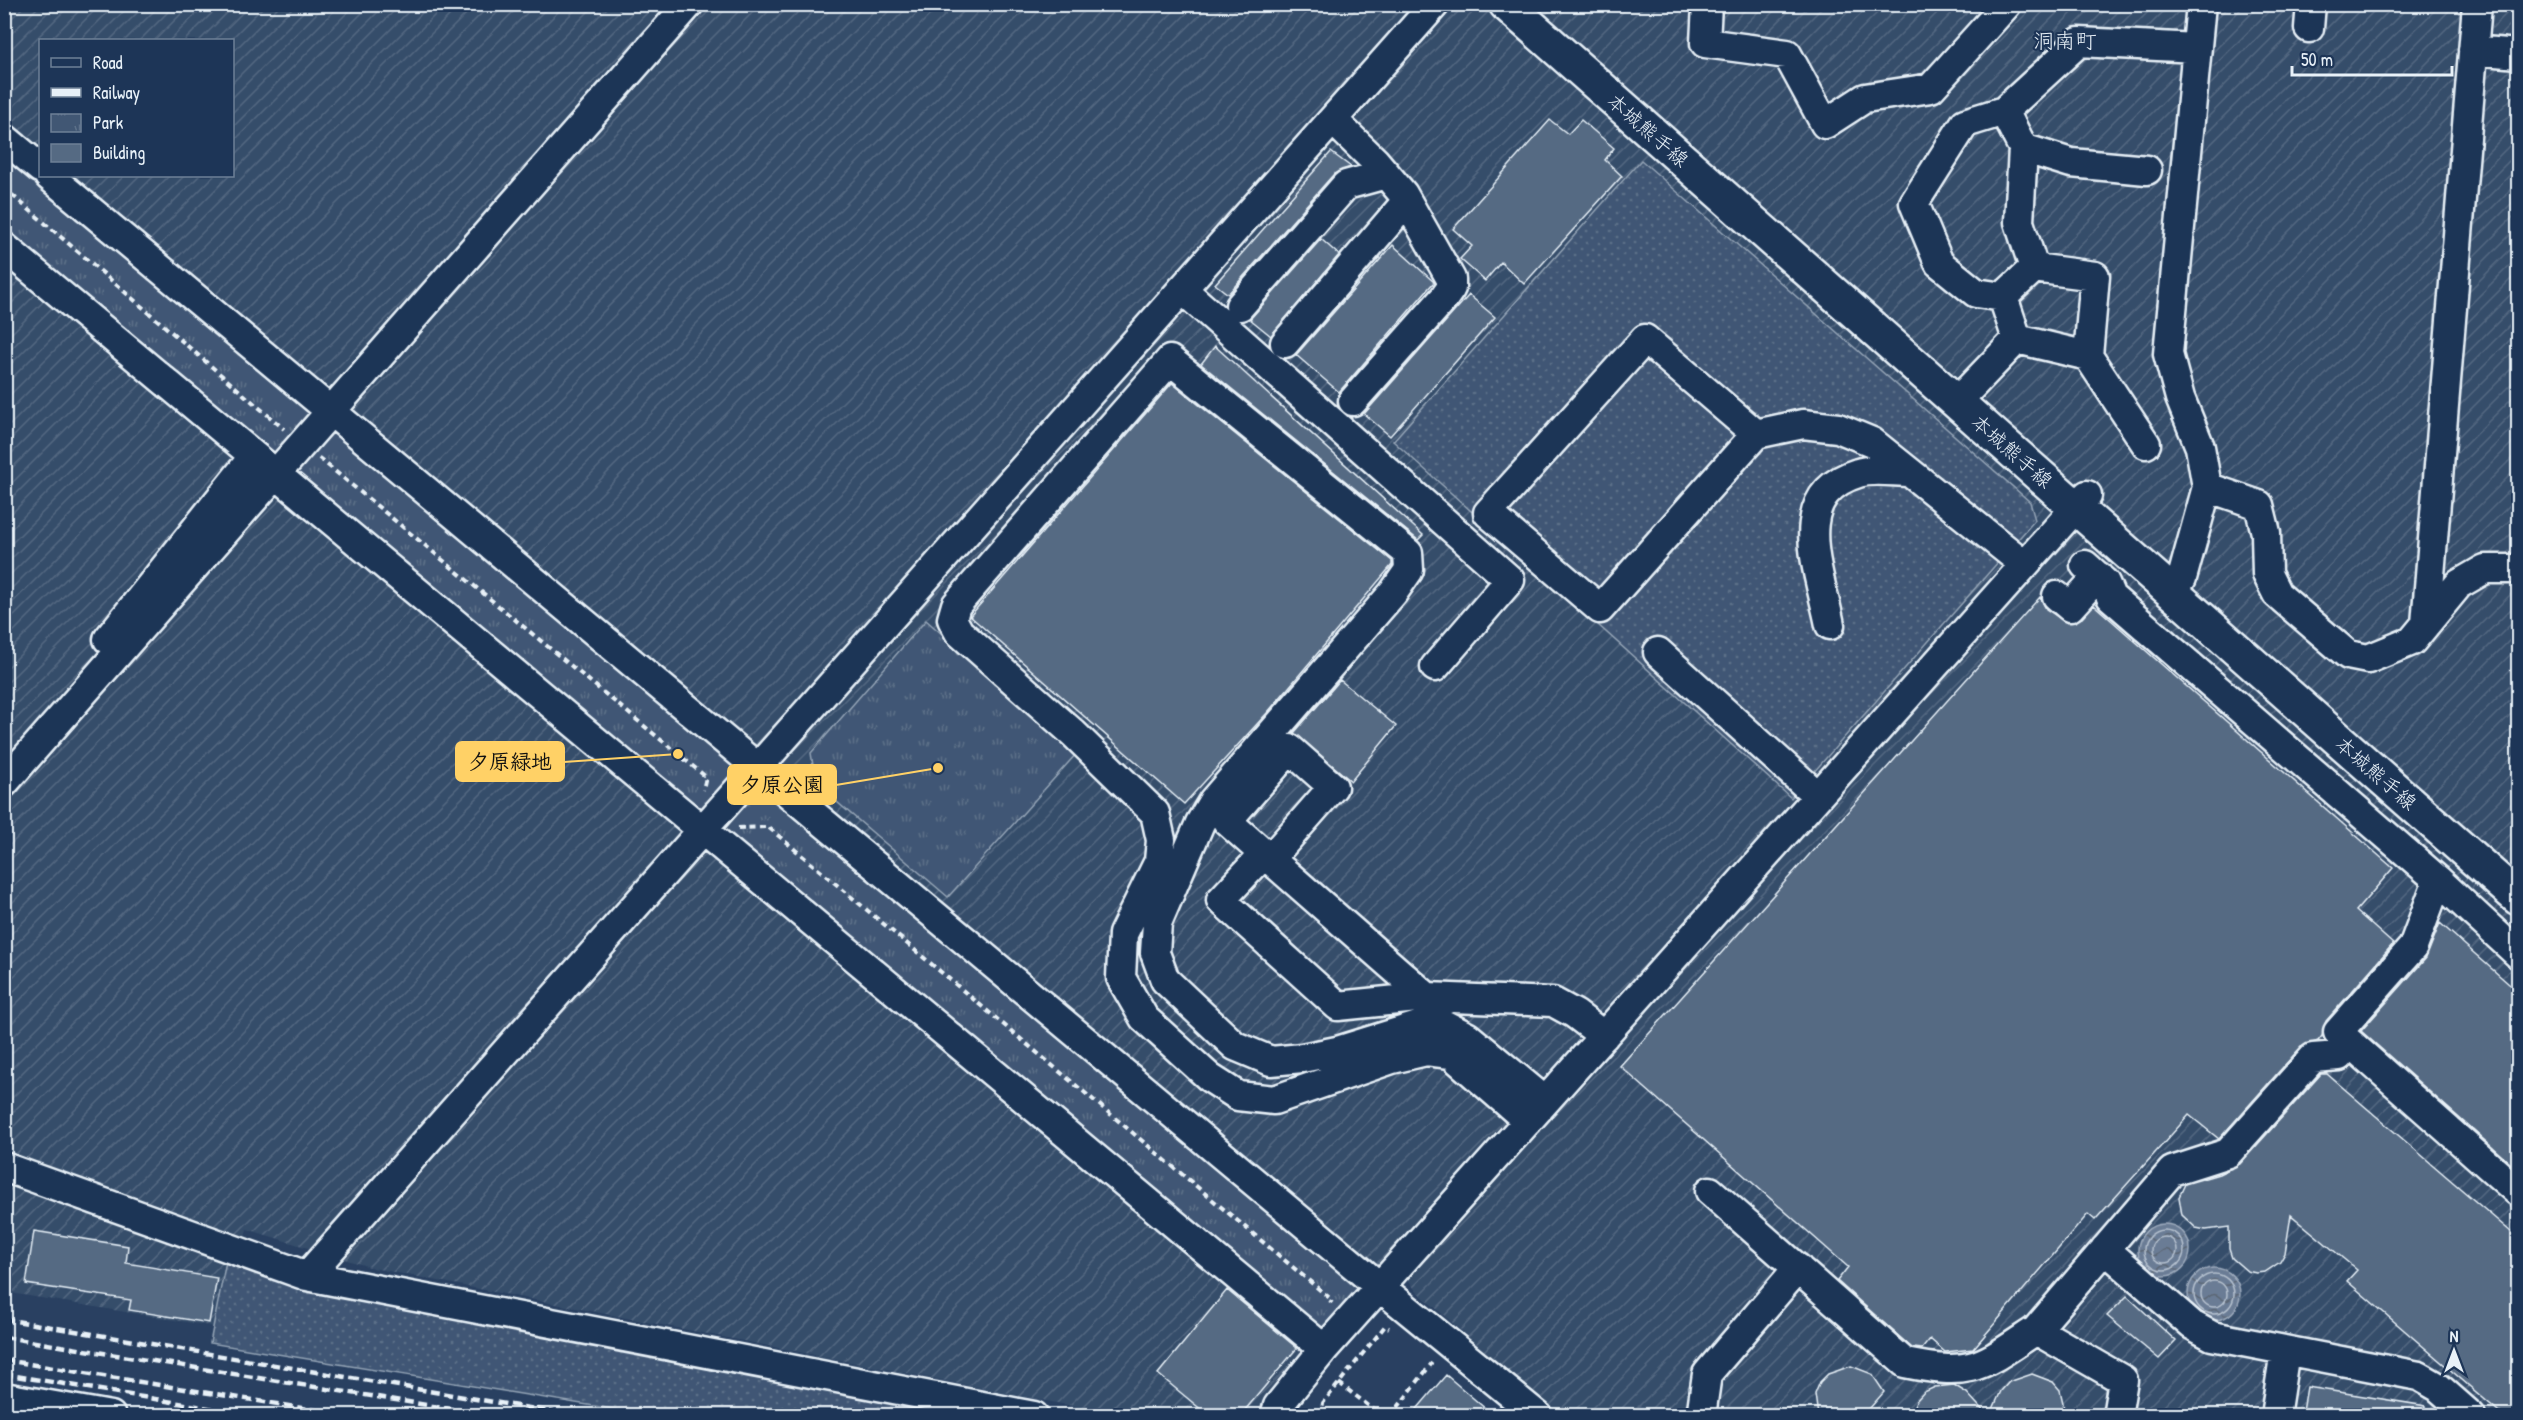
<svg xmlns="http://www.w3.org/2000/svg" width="2523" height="1420" viewBox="0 0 2523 1420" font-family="'Patrick Hand','Klee One',sans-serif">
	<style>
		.industrial { fill: url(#industrial-furrows); fill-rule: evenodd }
		.grass { fill: url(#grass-dots); stroke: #94a4b6; stroke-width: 1.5 }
		.park { fill: url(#park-tufts); stroke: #94a4b6; stroke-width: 1.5 }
		.water { fill: url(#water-waves); stroke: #9dabbd; stroke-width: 1.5 }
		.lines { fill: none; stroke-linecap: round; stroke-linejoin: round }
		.shore { stroke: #b6c2d0; stroke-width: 1.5 }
		.building { fill: #556a83; stroke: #e8f1f8; stroke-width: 1.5 }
		.minor-casing { stroke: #e8f1f8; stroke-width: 33 }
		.major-casing { stroke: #e8f1f8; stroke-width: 38 }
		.path { stroke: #e8f1f8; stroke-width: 4; stroke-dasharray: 6 4.5; stroke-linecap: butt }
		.minor { stroke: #1d3557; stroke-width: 28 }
		.major { stroke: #1d3557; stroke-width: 33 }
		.rail { stroke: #e8f1f8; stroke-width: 4.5; stroke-dasharray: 9 4.5; stroke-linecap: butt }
		.labels { text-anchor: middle; stroke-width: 4.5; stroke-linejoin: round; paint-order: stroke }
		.street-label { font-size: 20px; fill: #e8f1f8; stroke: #1d3557 }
		.neighbourhood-label { font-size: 21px; fill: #e8f1f8; stroke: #1d3557 }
		.leader { fill: none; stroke: #ffd166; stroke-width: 2 }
		.callout-dot { fill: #ffd166; stroke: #1d3557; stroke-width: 2 }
		.callout { fill: #ffd166; stroke: #ffd166; stroke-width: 2 }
		.callout-label { font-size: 21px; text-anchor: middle; font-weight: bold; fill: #111 }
	</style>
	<defs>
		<pattern id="industrial-furrows" width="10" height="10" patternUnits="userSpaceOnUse" patternTransform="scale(1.5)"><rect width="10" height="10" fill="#364d6b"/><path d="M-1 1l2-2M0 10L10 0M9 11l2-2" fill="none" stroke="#536781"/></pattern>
		<pattern id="grass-dots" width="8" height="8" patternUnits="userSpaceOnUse" patternTransform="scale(1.5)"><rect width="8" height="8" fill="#415774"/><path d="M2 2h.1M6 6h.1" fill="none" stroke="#5c7089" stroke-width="1.8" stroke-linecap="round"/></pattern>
		<pattern id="park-tufts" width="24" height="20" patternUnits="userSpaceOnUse" patternTransform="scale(1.5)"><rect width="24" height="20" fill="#415774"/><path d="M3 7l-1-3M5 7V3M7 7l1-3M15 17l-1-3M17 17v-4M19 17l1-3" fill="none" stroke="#5c7089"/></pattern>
		<pattern id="water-waves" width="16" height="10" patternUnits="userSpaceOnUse" patternTransform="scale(1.5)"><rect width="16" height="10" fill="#6b7c95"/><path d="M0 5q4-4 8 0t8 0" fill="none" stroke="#5a6573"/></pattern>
	</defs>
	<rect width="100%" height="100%" fill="#294061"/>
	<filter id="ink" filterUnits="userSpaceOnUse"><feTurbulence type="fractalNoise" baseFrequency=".0167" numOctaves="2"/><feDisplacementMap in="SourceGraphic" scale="12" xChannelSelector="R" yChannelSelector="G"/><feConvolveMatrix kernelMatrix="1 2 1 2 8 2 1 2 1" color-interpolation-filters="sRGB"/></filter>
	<g filter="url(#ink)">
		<path class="industrial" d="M4 5H2518V1415H1558L1416 1291 1393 1257 1252 1416 1118 1415 373 1268 247 1229 222 1328 5 1292ZM40 40H232V176H40Z"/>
		<path class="grass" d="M1641 160 2030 502 2035 520 1791 798 1393 441Z
			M226 1261 300 1286 954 1415H649L210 1343Z"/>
		<path class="park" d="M4 151 1358 1285 1356 1291 1325 1328 1317 1329 5 232Z
			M926 620 1077 753 948 897 816 784 811 753Z"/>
		<path class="water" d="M2138 1250a26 26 0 1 1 52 0a26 26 0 1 1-52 0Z
			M2188 1294a26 26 0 1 1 52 0a26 26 0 1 1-52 0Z"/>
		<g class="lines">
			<path class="shore" d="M2144 1250a20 20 0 1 1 40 0a20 20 0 1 1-40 0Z
				M2151 1250a13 13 0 1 1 26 0a13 13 0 1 1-26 0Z
				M2194 1294a20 20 0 1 1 40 0a20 20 0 1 1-40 0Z
				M2201 1294a13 13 0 1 1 26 0a13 13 0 1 1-26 0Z"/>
		</g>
		<path class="building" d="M1550 120 1568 134 1581 120 1614 148 1605 160 1622 176 1524 284 1501 262 1485 281 1460 259 1472 246 1453 229Z
			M1331 152 1351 167 1334 174 1228 294 1215 284Z
			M1321 239 1339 255 1271 336 1250 319Z
			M1393 245 1434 282 1339 392 1296 355Z
			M1469 295 1495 317 1390 436 1364 414Z
			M1215 346 1423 535 1418 540 1201 364Z
			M1172 383 1392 561V565L1268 712 1184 804 970 616Z
			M2040 597 2046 609 2067 623 2082 618 2094 605 2393 868 2356 911 2393 944 2326 1021 2322 1036 2318 1041 2301 1047 2219 1139 2189 1115 2095 1220 2088 1214 1973 1349 1945 1352 1930 1339 1922 1349 1912 1348 1837 1281 1848 1267 1620 1066Z
			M1340 680 1396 726 1351 781 1294 733Z
			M2440 923 2518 992V1170L2361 1031 2426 958Z
			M2321 1074H2327L2518 1238V1416H2504L2347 1281 2357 1270 2291 1215 2285 1253 2280 1262 2265 1272 2256 1273 2247 1271 2232 1258 2229 1249V1227L2206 1230 2196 1228 2182 1215 2179 1197 2185 1184 2219 1174 2240 1164Z
			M34 1231 128 1246 126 1263 217 1278 209 1323 129 1310 131 1300 26 1284Z
			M1227 1290 1297 1348 1240 1416H1209L1158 1374Z
			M2127 1296 2176 1341 2159 1359 2107 1316Z
			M1851 1366 1872 1374 1884 1392 1863 1416H1818L1815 1394 1820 1382 1828 1374Z
			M2032 1374 2053 1382 2060 1390 2066 1416H1990L2001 1391 2009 1382Z
			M1446 1375 1494 1416H1411Z
			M1954 1385 1967 1393 1988 1416H1910L1916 1401 1924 1392 1935 1387Z
			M2307 1387 2426 1406 2425 1416H2302Z"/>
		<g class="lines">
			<g class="minor-casing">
				<path id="minor" d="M1707 4 1705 43 1787 54 1825 124 1865 98 1931 88 2007 4
					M2309 28 2311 4
					M2473 50 2518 54
					M1333 120 1375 161 1403 194 1451 279V288L1444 298 1353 401
					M4 138 40 168
					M2023 148 2071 163 2147 170
					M49 176 1380 1287 1538 1416
					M4 247 1324 1349
					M2034 268 2019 222 2023 148 2004 111 2079 42 2197 48
					M1182 289 1510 580 1435 667
					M2003 297 1976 293 1939 263 1914 203 1965 123 2004 111
					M1240 306 1346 185 1386 174
					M1285 343 1407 201
					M2088 356 2146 444
					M1968 390 2017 339 2088 356 2095 276 2034 268 2003 297 2017 339
					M1756 434 1645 339 1488 513 1600 609 1756 434 1803 424 1838 428 1872 442 2024 564
					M2207 487 2259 505 2266 533 2267 574 2277 594 2348 655 2368 659 2412 641 2459 584 2485 569H2518
					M2182 578 2207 487 2200 447 2180 398 2168 354 2201 4
					M2057 596 2070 607 2098 576
					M2426 624 2477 4
					M1830 625C1820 572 1786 495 1858 473 1872 468 1894 472 1909 472
					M108 639 254 456
					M1658 652 1818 796
					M4 783 689 4
					M1264 854 1227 821 1290 749 1333 787 1270 859
					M2438 880 2518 954
					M1427 997 1264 854 1221 900 1338 1006 1427 997 1553 1002 1575 1014 1604 1036
					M2350 1043 2518 1192
					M1528 1121 1451 1054 1426 1051 1392 1059 1274 1100 1238 1096 1210 1078 1144 1018 1121 978 1123 934 1159 861 1161 840 1155 813 1073 733 959 632 952 619 956 605 1170 360 1408 553 1409 570 1393 593 1213 801 1200 823 1157 923 1155 953 1165 980 1235 1046 1271 1061 1302 1058 1337 1051 1424 1024 1445 1025 1468 1037 1545 1101
					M4 1167 307 1276 1034 1416
					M1710 1191 1905 1363C1973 1377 1980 1367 2036 1330L2123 1380 2117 1416
					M2105 1249 2192 1325 2212 1336 2419 1376 2438 1387 2471 1416
					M307 1276 1435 4
					M2036 1330 2172 1171 2228 1153 2313 1058 2339 1056 2350 1043 2338 1032 2413 947 2438 880 2111 597 2105 583 2085 565
					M4 1397 111 1416
					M1275 1416 1278 1406 1324 1349 2087 495
					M1701 1416 1707 1374 1798 1268
					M2275 1416 2285 1351"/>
			</g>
			<g class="major-casing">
				<path id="major" d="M1506 4 2518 898"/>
			</g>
			<path class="path" d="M4 188 284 429
				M319 458 706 777 703 790
				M738 828 768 827 1332 1300 1330 1303
				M1339 1383 1382 1416
				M1321 1416 1323 1403 1385 1326 1389 1328
				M1391 1416 1432 1363"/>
			<use href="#minor" class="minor"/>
			<use href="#major" class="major"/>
			<path class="rail" d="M4 1319 576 1416
				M4 1337 495 1416
				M4 1360 352 1416
				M4 1374 257 1416"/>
		</g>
	</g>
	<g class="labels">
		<g class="street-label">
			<text transform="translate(1648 130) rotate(41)" y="7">本城熊手線</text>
			<text transform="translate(2012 451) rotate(41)" y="7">本城熊手線</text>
			<text transform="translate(2376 773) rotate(41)" y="7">本城熊手線</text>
		</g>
		<g class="neighbourhood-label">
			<text x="2065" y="48">洞南町</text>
		</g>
	</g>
	<path class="leader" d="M678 754L564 762M938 768L836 785"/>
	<g class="callout-dot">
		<circle cx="678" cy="754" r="6"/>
		<circle cx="938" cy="768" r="6"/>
	</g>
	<g class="callout">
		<rect x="456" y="742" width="108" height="39" rx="6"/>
		<rect x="728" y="765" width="108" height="39" rx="6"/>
	</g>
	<g class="callout-label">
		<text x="510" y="769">夕原緑地</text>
		<text x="782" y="792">夕原公園</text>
	</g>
	<rect width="2523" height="1420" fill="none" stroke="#1d3557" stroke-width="24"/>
	<rect x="12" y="12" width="2499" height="1396" fill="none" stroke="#e8f1f8" stroke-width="2" filter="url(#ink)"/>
	<rect x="39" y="39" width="195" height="138" fill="#1d3557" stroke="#6e8097" stroke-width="1.5"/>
	<rect x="51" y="58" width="30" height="9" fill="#1d3557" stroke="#6e8097" stroke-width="1.5"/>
	<text x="93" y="69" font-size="18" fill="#e8f1f8">Road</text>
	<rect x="51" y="88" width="30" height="9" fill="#e8f1f8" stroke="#6e8097" stroke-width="1.5"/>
	<text x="93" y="99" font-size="18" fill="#e8f1f8">Railway</text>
	<rect x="51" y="114" width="30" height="18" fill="url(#park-tufts)" stroke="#6e8097" stroke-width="1.5"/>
	<text x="93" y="129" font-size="18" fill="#e8f1f8">Park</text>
	<rect x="51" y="144" width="30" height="18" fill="#556a83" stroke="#6e8097" stroke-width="1.5"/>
	<text x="93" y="159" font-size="18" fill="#e8f1f8">Building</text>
	<g transform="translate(2454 1351)" stroke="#1d3557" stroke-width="4.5" paint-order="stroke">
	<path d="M0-4.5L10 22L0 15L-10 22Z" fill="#e8f1f8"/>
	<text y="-9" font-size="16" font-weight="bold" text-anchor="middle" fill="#e8f1f8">N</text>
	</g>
	<path d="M2292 66v9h160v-9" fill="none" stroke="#e8f1f8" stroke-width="3"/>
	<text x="2301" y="66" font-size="18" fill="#e8f1f8" stroke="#1d3557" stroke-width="4.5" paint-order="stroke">50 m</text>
</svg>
